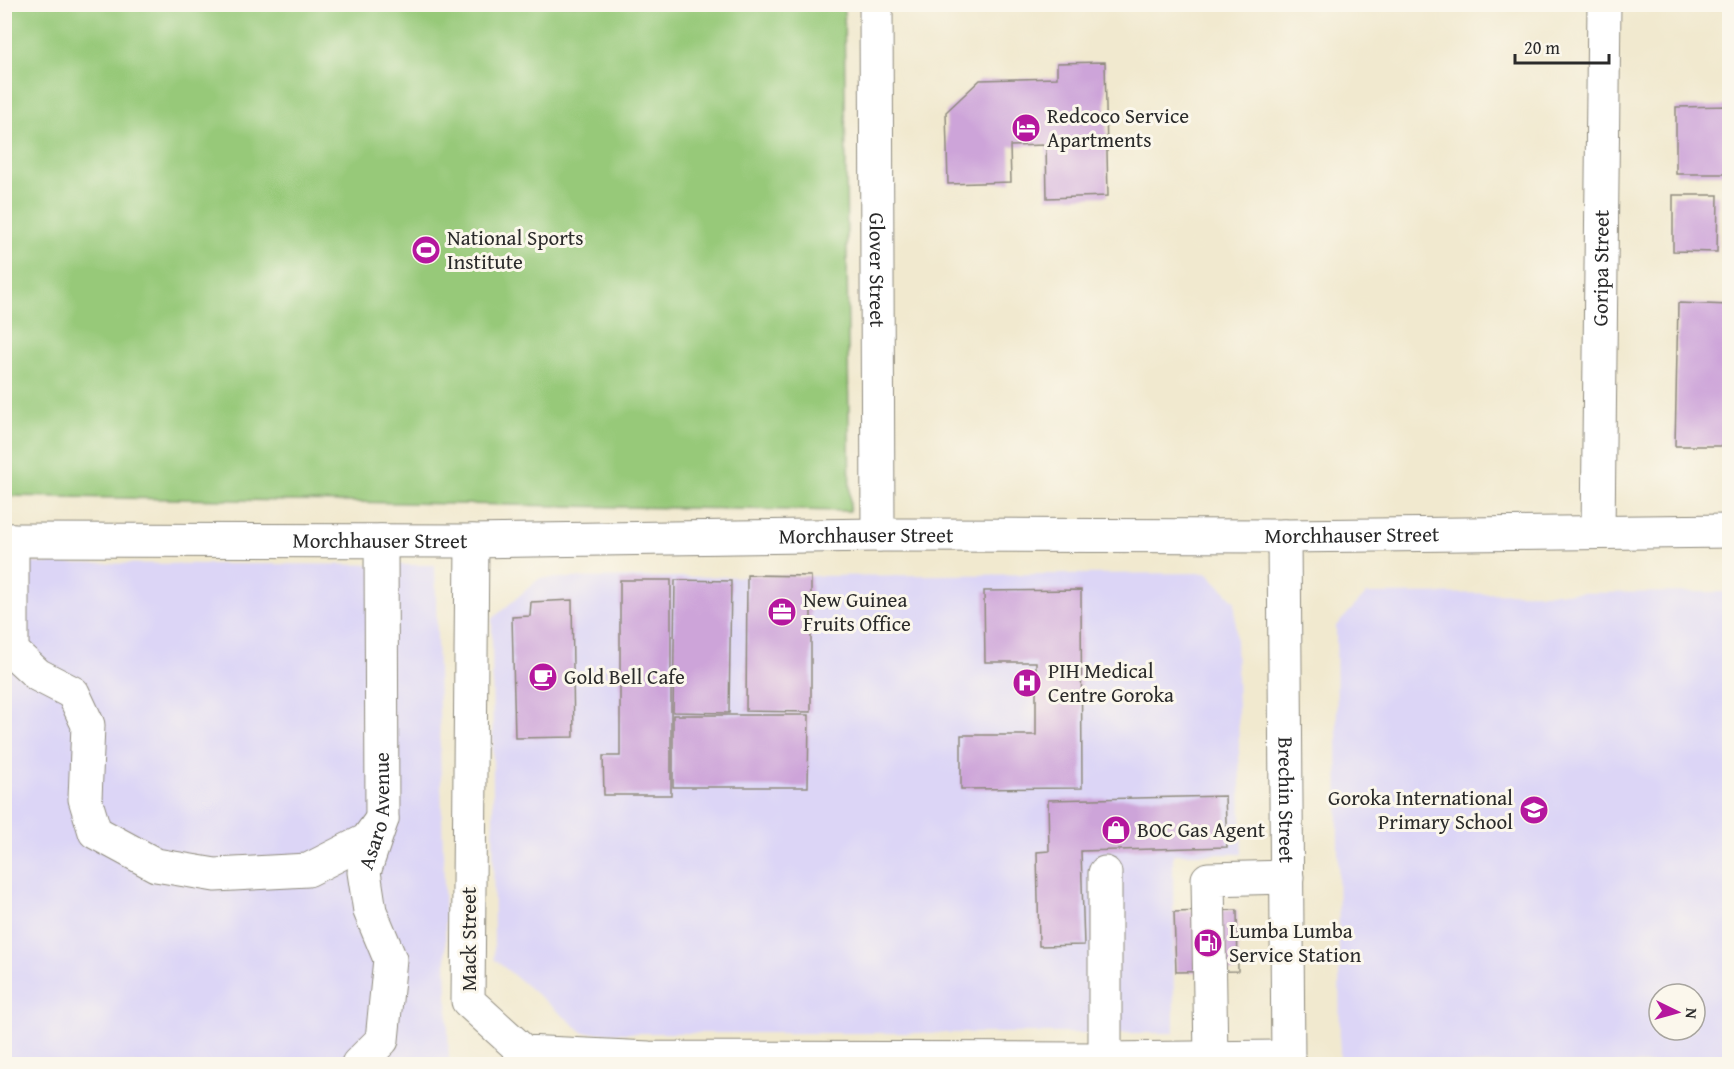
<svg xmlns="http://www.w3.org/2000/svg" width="1734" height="1069" viewBox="0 0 1734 1069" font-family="'Gentium Book Plus',serif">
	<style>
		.built { fill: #dcd5f6; fill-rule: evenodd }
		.green { fill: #97c979; stroke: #617a52; stroke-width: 1.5 }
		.building { fill: #cda4d9 }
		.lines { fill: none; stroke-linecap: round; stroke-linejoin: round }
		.minor-casing { stroke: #8e8a7d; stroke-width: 35 }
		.minor { stroke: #fff; stroke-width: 33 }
		.labels { text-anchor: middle; stroke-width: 6; stroke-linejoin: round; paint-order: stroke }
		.poi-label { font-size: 21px; fill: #2b2b2b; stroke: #fbf7ec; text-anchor: start }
		.street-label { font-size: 21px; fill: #2b2b2b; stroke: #fbf7ec }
	</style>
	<rect width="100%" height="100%" fill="#fbf7ec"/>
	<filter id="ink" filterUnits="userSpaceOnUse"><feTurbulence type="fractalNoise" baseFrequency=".0167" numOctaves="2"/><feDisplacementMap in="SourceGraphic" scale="12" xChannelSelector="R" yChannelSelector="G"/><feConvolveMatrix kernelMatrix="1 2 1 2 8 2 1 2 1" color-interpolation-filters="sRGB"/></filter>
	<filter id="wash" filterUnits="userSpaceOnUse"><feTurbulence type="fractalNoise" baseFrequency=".008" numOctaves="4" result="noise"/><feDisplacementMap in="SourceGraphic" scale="24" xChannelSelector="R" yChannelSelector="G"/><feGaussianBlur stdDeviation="1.35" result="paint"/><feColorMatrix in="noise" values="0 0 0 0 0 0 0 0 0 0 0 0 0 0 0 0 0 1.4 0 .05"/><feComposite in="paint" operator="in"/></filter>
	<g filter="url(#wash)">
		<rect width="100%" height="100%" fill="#f1e9cf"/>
		<path class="built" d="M5 563 435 565 449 1064H5Z
			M1208 573 1235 602 1242 854H1173L1174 1033H584L494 959 492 619 540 578Z
			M1729 592V1064H1340L1336 626 1366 594ZM1659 994H1695V1030H1659Z"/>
		<path class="green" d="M5 4 844 5 850 511 5 496Z"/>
		<g id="blocks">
			<path class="building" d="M1105 62 1108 196 1047 198 1046 145 1010 146 1011 182 948 184 946 112 980 80 1057 78V63Z
				M1730 106V174H1676V107Z
				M1673 195H1718L1717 252 1673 251Z
				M1678 303 1730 305V446H1675Z
				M747 575 811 576V712L746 711Z
				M620 580H671V795H604L603 756H620Z
				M675 580 731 581 729 713 673 712Z
				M1081 590 1082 788 961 789V735H1036V662H985L984 591Z
				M572 600 574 737 515 738 512 617 530 616 531 602Z
				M673 715H809L808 787H673Z
				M1225 796 1227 847 1081 851 1084 945 1039 946 1037 852 1049 851 1048 800Z
				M1237 910 1238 971 1176 972 1174 912Z"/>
		</g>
	</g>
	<g filter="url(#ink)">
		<use href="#blocks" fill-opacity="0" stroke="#8e8a7d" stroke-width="1.5"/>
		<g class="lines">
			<g class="minor-casing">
				<g id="minor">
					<path id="s1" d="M876 4 878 535"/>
					<path id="s2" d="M1598 532 1604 4"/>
					<path id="s3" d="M1284 536 1288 1064"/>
					<path id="s4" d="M4 540 472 541 878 535 1284 536 1730 531"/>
					<path d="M12 540V651L38 675 73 693 88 725 85 799 95 832 156 865 215 875 308 870 367 840 382 819"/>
					<path d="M472 541 468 1001 524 1052 649 1058 1105 1059 1288 1057"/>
					<path d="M1211 1058 1208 879 1287 877"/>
					<path d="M1105 1059V873"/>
					<path id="s5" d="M358 1064 382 1040 390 959 370 911 364 872 382 819 381 541"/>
				</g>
			</g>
			<use href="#minor" class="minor"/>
		</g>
	</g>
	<defs>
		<g id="hotel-disc" transform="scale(1.5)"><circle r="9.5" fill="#b5179e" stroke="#fbf7ec"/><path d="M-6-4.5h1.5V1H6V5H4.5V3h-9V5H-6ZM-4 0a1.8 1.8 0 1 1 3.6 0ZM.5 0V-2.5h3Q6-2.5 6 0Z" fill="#fff"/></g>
		<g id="stadium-disc" transform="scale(1.5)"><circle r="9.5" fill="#b5179e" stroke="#fbf7ec"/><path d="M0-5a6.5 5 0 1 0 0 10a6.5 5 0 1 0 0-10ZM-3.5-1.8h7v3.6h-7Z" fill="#fff"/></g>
		<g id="office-disc" transform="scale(1.5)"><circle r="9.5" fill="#b5179e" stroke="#fbf7ec"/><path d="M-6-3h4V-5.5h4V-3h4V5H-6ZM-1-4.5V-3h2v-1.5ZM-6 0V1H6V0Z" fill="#fff"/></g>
		<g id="cafe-disc" transform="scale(1.5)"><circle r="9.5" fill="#b5179e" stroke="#fbf7ec"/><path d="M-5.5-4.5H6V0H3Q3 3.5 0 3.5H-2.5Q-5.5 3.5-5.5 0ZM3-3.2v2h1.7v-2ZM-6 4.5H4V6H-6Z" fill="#fff"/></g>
		<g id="hospital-disc" transform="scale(1.5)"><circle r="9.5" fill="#b5179e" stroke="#fbf7ec"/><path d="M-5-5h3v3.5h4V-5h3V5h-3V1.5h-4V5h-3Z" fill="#fff"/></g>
		<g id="school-disc" transform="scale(1.5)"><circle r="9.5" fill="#b5179e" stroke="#fbf7ec"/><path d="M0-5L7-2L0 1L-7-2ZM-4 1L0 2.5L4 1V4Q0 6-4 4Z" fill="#fff"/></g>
		<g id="shop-disc" transform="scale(1.5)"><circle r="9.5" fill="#b5179e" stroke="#fbf7ec"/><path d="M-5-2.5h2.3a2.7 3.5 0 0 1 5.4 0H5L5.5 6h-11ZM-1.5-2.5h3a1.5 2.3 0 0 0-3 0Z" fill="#fff"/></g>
		<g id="fuel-disc" transform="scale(1.5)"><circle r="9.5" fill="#b5179e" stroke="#fbf7ec"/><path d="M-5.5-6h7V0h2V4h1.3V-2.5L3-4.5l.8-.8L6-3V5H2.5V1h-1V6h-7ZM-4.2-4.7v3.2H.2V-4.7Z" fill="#fff"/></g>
	</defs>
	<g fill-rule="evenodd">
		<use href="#hotel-disc" x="1026" y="128"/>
		<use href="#stadium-disc" x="426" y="250"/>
		<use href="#office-disc" x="782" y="612"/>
		<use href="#cafe-disc" x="543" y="677"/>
		<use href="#hospital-disc" x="1027" y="683"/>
		<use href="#school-disc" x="1534" y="810"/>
		<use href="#shop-disc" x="1116" y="830"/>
		<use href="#fuel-disc" x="1208" y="943"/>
	</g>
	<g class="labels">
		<g class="poi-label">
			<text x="1047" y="123">Redcoco Service<tspan x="1047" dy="24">Apartments</tspan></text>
			<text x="447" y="245">National Sports<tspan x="447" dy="24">Institute</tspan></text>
			<text x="803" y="607">New Guinea<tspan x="803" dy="24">Fruits Office</tspan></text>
			<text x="1048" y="678">PIH Medical<tspan x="1048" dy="24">Centre Goroka</tspan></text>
			<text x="564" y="684">Gold Bell Cafe</text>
			<text x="1513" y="805" text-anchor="end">Goroka International<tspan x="1513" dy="24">Primary School</tspan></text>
			<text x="1137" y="837">BOC Gas Agent</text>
			<text x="1229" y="938">Lumba Lumba<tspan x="1229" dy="24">Service Station</tspan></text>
		</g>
		<g class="street-label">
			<text dy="7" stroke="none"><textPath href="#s2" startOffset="264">Goripa Street</textPath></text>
			<text dy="7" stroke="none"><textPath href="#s1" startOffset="266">Glover Street</textPath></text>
			<text dy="7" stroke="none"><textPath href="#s4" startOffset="1348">Morchhauser Street</textPath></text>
			<text dy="7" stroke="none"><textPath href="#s4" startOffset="862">Morchhauser Street</textPath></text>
			<text dy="7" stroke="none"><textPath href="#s4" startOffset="376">Morchhauser Street</textPath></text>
			<text dy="7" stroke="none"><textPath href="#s3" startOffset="264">Brechin Street</textPath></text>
			<text dy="7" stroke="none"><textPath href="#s5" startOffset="270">Asaro Avenue</textPath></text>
			<text transform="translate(469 939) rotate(-90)" y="7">Mack Street</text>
		</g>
	</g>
	<rect width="1734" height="1069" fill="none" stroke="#fbf7ec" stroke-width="24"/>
	<g transform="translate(1677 1012) rotate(95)"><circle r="28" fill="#fbf7ec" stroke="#a8a59f" stroke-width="1.5"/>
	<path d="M0-4.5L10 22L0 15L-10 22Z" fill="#b5179e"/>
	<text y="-9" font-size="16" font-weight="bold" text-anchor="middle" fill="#2b2b2b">N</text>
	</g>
	<path d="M1515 54v9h94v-9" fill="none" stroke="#2b2b2b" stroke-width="3"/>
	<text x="1524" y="54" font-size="18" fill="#2b2b2b" stroke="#fbf7ec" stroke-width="4.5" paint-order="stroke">20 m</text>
</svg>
